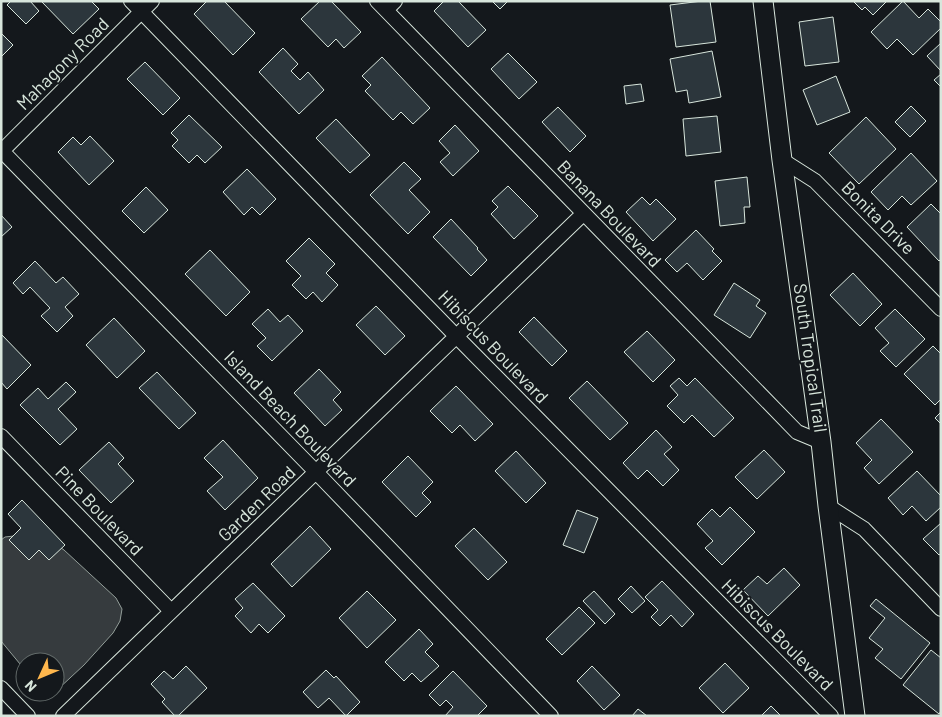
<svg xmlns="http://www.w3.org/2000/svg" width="942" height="717" viewBox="0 0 942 717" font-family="Barlow,sans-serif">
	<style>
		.water { fill: #363b3e; stroke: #939e99 }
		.building { fill: #2c363c; stroke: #d8e6dc }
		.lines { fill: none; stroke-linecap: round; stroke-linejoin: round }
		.street-casing { stroke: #d8e6dc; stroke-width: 16 }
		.secondary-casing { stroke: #d8e6dc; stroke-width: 21 }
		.street { stroke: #14181c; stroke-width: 14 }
		.secondary { stroke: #14181c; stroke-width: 19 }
		.labels { text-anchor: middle; stroke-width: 4; stroke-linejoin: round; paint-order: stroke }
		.street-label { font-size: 18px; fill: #d8e6dc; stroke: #14181c }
	</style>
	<rect width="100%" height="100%" fill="#14181c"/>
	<path class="water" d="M40 533 64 550 116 598 122 609 120 621 113 633 84 665 57 690H55V662H25V670L1 641V540L5 537Z"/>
	<path class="building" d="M11 1H30L39 11 26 24 7 5Z
		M41 1H91L99 9 73 34Z
		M207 1H224L255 33 233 55 194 14Z
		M320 1H331L361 32 344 48 336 39 328 47 301 19Z
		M444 1H458L486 30 468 47 434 11Z
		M492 1H508L500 9Z
		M702 1H710L716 42 676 47 670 5Z
		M853 1H887L873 15 865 7 862 10Z
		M903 1 919 18 928 9 941 22V28L913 55 897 39 887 49 871 32Z
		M833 17 839 62 805 66 799 22Z
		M1 33 13 45 1 57Z
		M941 43V71L927 56Z
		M283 48 298 64 291 71 300 80 308 72 324 90 299 114 259 72Z
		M712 51 721 97 689 103 687 90 676 92 670 59Z
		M508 53 537 82 519 99 491 69Z
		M382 57 430 108 413 124 401 112 393 120 365 91 371 85 362 76Z
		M145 62 180 98 163 115 127 79Z
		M941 74V87L934 80Z
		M836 76 850 112 817 125 803 90Z
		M641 84 644 101 626 104 624 86Z
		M911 106 926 121 910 137 895 122Z
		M558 107 586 136 570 152 542 122Z
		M189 115 222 147 205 163 197 155 189 163 172 146 178 140 171 133Z
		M717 116 721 152 686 156 683 119Z
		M866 117 896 149 859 184 829 153Z
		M336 119 370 155 350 173 316 138Z
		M455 125 479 151 453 176 440 162 450 153 439 141Z
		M90 136 114 161 89 185 58 152 73 137 81 145Z
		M911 153 937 181 911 205 902 196 888 210 871 192Z
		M404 162 421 179 409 190 430 212 408 234 370 195Z
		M247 169 276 199 260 215 252 207 244 215 223 192Z
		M747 177 750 207H744L745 223 720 226 715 181Z
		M508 186 538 216 514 239 491 214 498 207 492 201Z
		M146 187 168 210 144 233 122 211Z
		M642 197 650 205 656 199 676 219 653 241 626 212Z
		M931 204 941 214V259L939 261 907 227Z
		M1 215 12 227 1 237Z
		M451 219 478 248 477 249 487 260 471 276 433 237Z
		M696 230 714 249 712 251 722 261 703 280 687 263 677 272 665 260Z
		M309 238 335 264 326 273 338 285 322 302 313 292 306 299 292 285 301 276 286 261Z
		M210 250 250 292 226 316 185 274Z
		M35 261 56 283 63 277 79 294 65 307 73 316 57 332 41 316 50 308 30 287 23 294 13 283Z
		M853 273 882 304 860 326 830 295Z
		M734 283 760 300 756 306 766 313 750 338 714 315Z
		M376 306 405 336 385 355 356 325Z
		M268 309 280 322 288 315 303 331 272 361 257 346 266 338 252 324Z
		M895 309 925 339 896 367 880 351 889 343 875 328Z
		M534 317 567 351 552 366 519 332Z
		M114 318 145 351 117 378 86 345Z
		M647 331 675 360 653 382 624 352Z
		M1 334 31 365 7 389 1 382Z
		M933 346 941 354V399L935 405 904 374Z
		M319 369 341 392 333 400 342 410 325 426 294 393Z
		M157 372 196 413 179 429 139 388Z
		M679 378 687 386 695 378 734 418 714 437 692 415 684 423 667 406 678 395 670 386Z
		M587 381 628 423 610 440 569 398Z
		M66 382 76 392 58 409 77 429 60 445 20 405 38 388 48 399Z
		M456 386 493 424 475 441 460 425 452 433 430 411Z
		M941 412V424L935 418Z
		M881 419 913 452 879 484 864 468 872 460 856 443Z
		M656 430 672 447 664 454 679 470 663 486 647 470 638 479 623 463Z
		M223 440 258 478 225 510 207 491 223 477 204 458Z
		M109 442 124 458 118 464 134 481 111 503 79 470Z
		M764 450 785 472 757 499 735 477Z
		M516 451 546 483 526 503 495 471Z
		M408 456 433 482 422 493 431 502 416 517 382 482Z
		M917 471 941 496V507L926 521 912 506 903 515 888 498Z
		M22 500 65 545 49 560 39 550 29 560 9 540 21 528 8 514Z
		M730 507 755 532 722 565 705 548 713 541 697 524 712 509 720 517Z
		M577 510 598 518 584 553 563 545Z
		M941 523V554L939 555 923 539Z
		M310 526 331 549 292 587 271 564Z
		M474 528 507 562 488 580 455 546Z
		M784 568 800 585 768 616 743 590 758 576 767 584Z
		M662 581 694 614 682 627 671 615 660 626 651 617 658 610 645 597Z
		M253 583 285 616 268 633 259 624 251 633 235 616 243 608 235 599Z
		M631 586 645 601 632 613 618 599Z
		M367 591 396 620 367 648 339 618Z
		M594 591 615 614 605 624 583 601Z
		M876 599 930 643 901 679 875 658 883 649 869 638 885 618 870 606Z
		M579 607 595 623 562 655 546 639Z
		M419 629 433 644 425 652 439 666 421 682 412 673 404 681 385 662Z
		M931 650 941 658V711L939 714 903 685Z
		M725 663 749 688 723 713 699 688Z
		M186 666 207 688 178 716H175L162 702 165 699 151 684 164 671 173 679Z
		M592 666 620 695 604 710 577 681Z
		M326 670 334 678 336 676 360 702 346 716 329 698 318 708 303 692Z
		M453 671 487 706 477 716H445L453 707 446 700 440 706 429 695Z
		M771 706 781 716H761Z
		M638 709 647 716H632Z"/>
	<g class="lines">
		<g class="street-casing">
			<path id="street" d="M131 1 457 337 831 716
				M377 1 797 432 821 442
				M386 10 395 1
				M1 150 317 473 551 716
				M1 152 152 1
				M782 160 815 181 941 309
				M1 436 171 611
				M828 506 864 529 941 609
				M1 688 28 716
				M63 716 583 214"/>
		</g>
		<g class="secondary-casing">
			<path id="secondary" d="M763 1 782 160 821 442 828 506 855 716"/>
		</g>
		<use href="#street" class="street"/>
		<use href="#secondary" class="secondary"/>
	</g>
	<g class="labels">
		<g class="street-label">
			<text transform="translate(63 64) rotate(-45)" y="6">Mahagony Road</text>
			<text transform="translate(609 214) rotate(46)" y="6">Banana Boulevard</text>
			<text transform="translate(878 218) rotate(45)" y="6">Bonita Drive</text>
			<text transform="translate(493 347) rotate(46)" y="6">Hibiscus Boulevard</text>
			<text transform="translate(810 358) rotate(82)" y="6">South Tropical Trail</text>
			<text transform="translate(290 419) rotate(46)" y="6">Island Beach Boulevard</text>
			<text transform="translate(257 504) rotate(-44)" y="6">Garden Road</text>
			<text transform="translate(99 511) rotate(46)" y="6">Pine Boulevard</text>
			<text transform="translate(777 635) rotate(45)" y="6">Hibiscus Boulevard</text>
		</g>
	</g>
	<rect width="942" height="717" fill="none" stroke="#d8e6dc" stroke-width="5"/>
	<g transform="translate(40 677) rotate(226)"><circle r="24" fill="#14181c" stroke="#626a69"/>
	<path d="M0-4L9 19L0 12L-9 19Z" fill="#ffb74d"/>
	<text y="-8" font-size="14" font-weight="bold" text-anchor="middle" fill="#d8e6dc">N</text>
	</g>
</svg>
